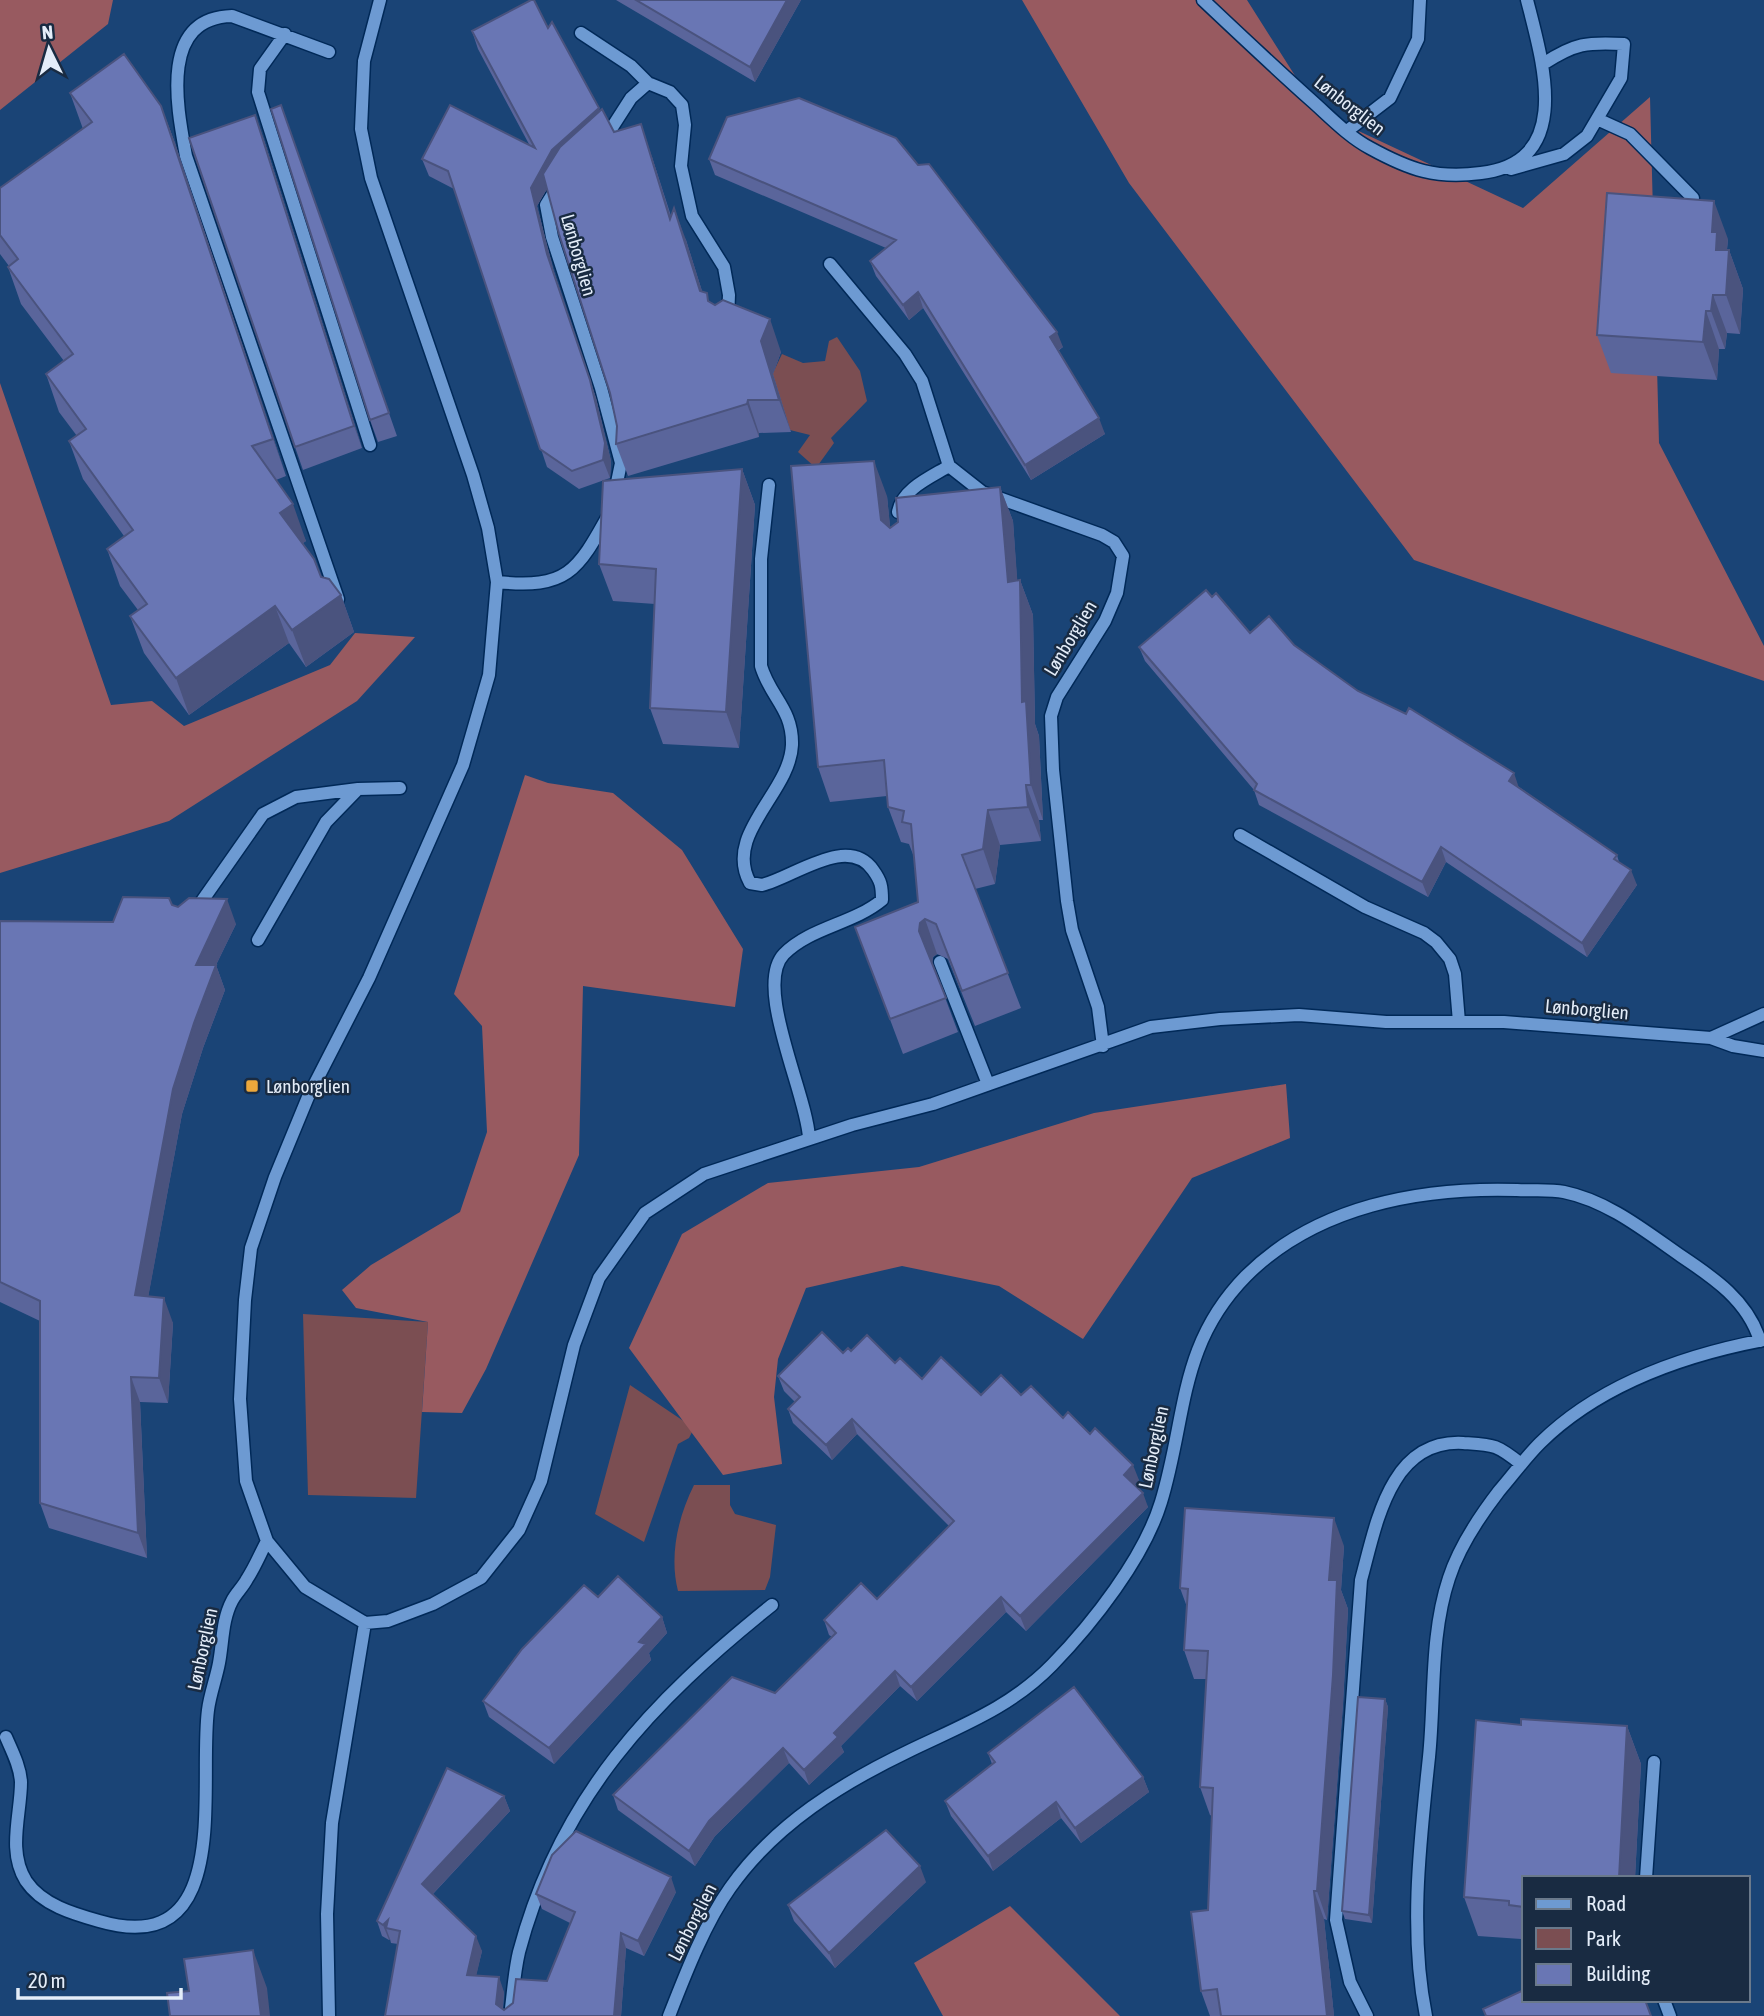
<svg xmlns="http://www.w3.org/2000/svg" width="1764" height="2016" viewBox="0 0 1764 2016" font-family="'Asap Condensed',sans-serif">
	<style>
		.green { fill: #7b4e52 }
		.forest { fill: #985a60 }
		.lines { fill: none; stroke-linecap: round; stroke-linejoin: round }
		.minor-casing { stroke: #002958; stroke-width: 15 }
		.minor { stroke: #6d9ad2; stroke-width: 12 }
		.wall { fill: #5a659b }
		.shaded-wall { fill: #4a537e }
		.building { fill: #6976b4; stroke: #4a537e; stroke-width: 2 }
		.poi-dot { fill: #eda83b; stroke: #192b42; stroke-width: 2.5 }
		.labels { text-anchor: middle; stroke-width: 5; stroke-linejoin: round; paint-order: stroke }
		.street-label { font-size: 19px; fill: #e4edf9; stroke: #192b42 }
		.poi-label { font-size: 19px; fill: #e4edf9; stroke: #192b42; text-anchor: start }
	</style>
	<rect width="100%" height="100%" fill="#1a4476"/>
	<path class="green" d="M837 337 860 371 867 401 831 438 834 443 816 468 798 452 810 435 790 430 772 375 782 354 803 363 825 361 829 341Z
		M303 1314 428 1322 416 1498 308 1495Z
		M630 1385 694 1428 689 1438 678 1444 644 1542 595 1514Z
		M694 1485H730V1505L735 1514 776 1525 770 1577 765 1590 678 1591C669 1556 678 1517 694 1485Z"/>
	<path class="forest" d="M0 0H113L108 24 0 110Z
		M1022 0H1247L1318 112 1523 208 1650 97 1659 443 1764 646V681L1414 560 1129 183Z
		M0 383 111 705 152 701 184 726 330 665 355 633 415 637 357 701 169 821 0 873Z
		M525 775 548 783 613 793 682 850 743 949 735 1007 583 986 579 1155 486 1369 462 1413 422 1412 428 1322 356 1308 342 1290 371 1265 460 1212 487 1132 482 1026 454 994Z
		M1286 1084 1290 1138 1192 1178 1083 1339 999 1286 902 1266 806 1288 778 1359 774 1397 782 1464 723 1475 629 1348 682 1234 768 1183 919 1167 1094 1113Z
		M1010 1906 1120 2016H943L914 1963Z"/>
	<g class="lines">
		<g class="minor-casing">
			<path id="minor" d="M380 0 364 61 361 129 371 178 473 475 488 528 497 582 489 675 463 765 369 978 308 1097 275 1177 251 1248 245 1300 240 1399 246 1481 267 1541 305 1587 365 1623 388 1621 433 1604 481 1578 519 1530 541 1481 574 1345 599 1278 645 1213 704 1174 852 1125 933 1104 1151 1027 1220 1019 1299 1015 1386 1022H1504L1711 1038 1733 1046 1764 1051
				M1203 0C1239 34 1275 68 1312 101 1330 117 1349 137 1370 148 1410 170 1436 179 1481 173 1574 162 1543 63 1527 0
				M581 33 631 66 648 83
				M285 34 260 69 258 92 370 445
				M329 52 232 16C159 18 177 107 186 156L338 599
				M1597 119 1630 134 1693 198
				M1347 131 1390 98 1418 39 1420 0
				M604 140 631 98 648 83 670 92 682 105 685 125 681 166 692 216 724 267 729 295 728 318
				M1511 169 1564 154 1587 136 1621 78 1624 44C1587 42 1575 43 1543 64
				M559 184 546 205 552 237 601 388 621 463 614 497
				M830 264 905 354 922 381 949 466 982 492 1102 535 1114 542 1123 556 1117 593 1105 621 1057 697 1051 716 1053 770 1067 901 1072 930 1098 1007 1103 1046
				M769 485 761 559V666C770 697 793 709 792 745 790 793 723 834 750 883L762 885C794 877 848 834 873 870 881 881 882 886 882 900 853 924 811 927 784 954 753 986 807 1094 809 1138
				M898 512C902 489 931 477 949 466
				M497 582C567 589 577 572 609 514
				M1240 835 1365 907 1424 933 1436 942 1450 959 1455 974 1459 1022
				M195 911 263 814 296 797 358 789
				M258 940 326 822 358 789 400 788
				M940 962 988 1084
				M1711 1038 1764 1014
				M6 1737C12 1751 20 1766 21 1782 21 1814 7 1851 26 1881 42 1905 74 1914 99 1921 235 1961 198 1786 208 1710 210 1694 216 1679 219 1663 223 1642 222 1620 232 1601 236 1593 243 1587 247 1579 255 1567 260 1554 267 1541
				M1646 1878 1654 1762
				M1664 2000 1670 2016
				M329 2016 327 1914 332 1823 365 1623
				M510 2016C513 1995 514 1973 519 1952 560 1797 651 1702 772 1605
				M669 2016C685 1975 705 1923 730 1888 775 1824 842 1783 911 1750 963 1725 1011 1707 1052 1665 1092 1624 1144 1558 1161 1502 1187 1417 1178 1345 1246 1276 1316 1206 1420 1187 1517 1190 1532 1191 1549 1189 1564 1192 1608 1201 1645 1231 1681 1256 1714 1278 1748 1301 1760 1341
				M1367 2016 1350 1982 1336 1920 1361 1580C1376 1526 1389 1439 1463 1443 1494 1445 1496 1444 1521 1464
				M1426 2016C1409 1932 1420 1842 1429 1757 1435 1698 1430 1635 1449 1578 1459 1547 1479 1517 1499 1491 1513 1475 1525 1458 1540 1443 1599 1385 1685 1355 1764 1340"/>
		</g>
		<use href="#minor" class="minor"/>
	</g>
	<path class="wall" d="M616 0H801L755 82Z
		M548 28 600 111 614 132 652 157 671 216 686 240 702 291 710 302 781 352 773 374 791 432 759 433V437L628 476 616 444 617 426 610 393 547 189 537 206 554 272 596 398 611 461 610 478 579 489 547 467 454 189 429 176 422 159 530 146 478 49 472 31Z
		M70 93 161 106 175 143 286 476 276 480 306 541 303 543 321 577 341 595 354 632 306 667 289 643 189 715 144 653 130 616 138 610 120 586 107 549 124 536 83 479 69 441 77 436 59 412 46 374 64 361 21 304 8 267 9 266 0 254V188L83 129Z
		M281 105 397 436 378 442 370 420Z
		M727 117 1063 347 1058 351 1105 434 1031 480 923 308 909 320 876 276 870 261 886 248 715 175 709 159Z
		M263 137 362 448 303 470 295 447Z
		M1728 239 1727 250H1729L1743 289 1740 334 1727 333 1725 349H1719L1717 380 1611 373 1597 335Z
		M742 469 755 505 739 748 663 744 650 708 655 604 613 601 599 564Z
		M1000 487 1013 521 1017 581 1020 580 1033 615 1035 724 1039 736 1043 820H1039L1041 841 1000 845 995 884 975 889 1021 1008 975 1026 948 959 937 954 933 957 932 963 958 1032 903 1054 868 961 918 902 914 857 909 844 901 842 888 807 887 796 830 802 818 767 887 496 890 527Z
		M1212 597 1250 633 1294 645 1358 691 1406 714 1519 787 1617 855 1619 862 1637 885 1587 957 1446 862 1428 897 1259 805 1254 790 1145 661 1139 647Z
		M172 905 236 924 216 965 225 990 203 1048 182 1114 148 1297 173 1323 168 1403 140 1402 147 1558 49 1528 40 1503V1321L0 1302V921L113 922Z
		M851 1351 895 1363 922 1379 981 1395H1021L1090 1434 1139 1480 1134 1484 1148 1507 1026 1631 1006 1612 917 1701 900 1686 841 1746 844 1752 809 1785 789 1763 715 1836 695 1866 618 1810 613 1795 775 1693 832 1637 829 1635 824 1620 877 1599 949 1526 857 1434 832 1460 793 1423 788 1409 795 1402 784 1391 778 1376Z
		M1344 1546 1341 1590 1348 1609 1343 1704 1327 1920 1324 1919 1334 2016H1210L1201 1991 1208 1910 1212 1816 1210 1815 1200 1787 1206 1679H1194L1184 1650 1187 1607 1180 1588Z
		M598 1597 662 1617 667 1633 649 1653 651 1660 554 1764 489 1717 483 1701Z
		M1385 1699 1388 1707 1372 1923 1345 1919 1342 1911Z
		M1521 1725 1627 1726 1641 1764 1635 1878H1524V1944H1523L1521 1939 1478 1936 1464 1897Z
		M988 1753 1143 1777 1149 1792 1081 1843 1061 1818 993 1871 951 1816 945 1801 992 1764Z
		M504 1796 510 1811 433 1894 482 1951 476 1975 504 1992 503 2008 504 2010 547 1981 570 1923 542 1909 536 1894 676 1892 644 1956 626 1948 621 2016H385L398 1944 391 1943 390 1939 389 1940 382 1936 377 1921Z
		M926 1882 835 1968 794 1921 788 1905Z"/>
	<path class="shaded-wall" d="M787 0H801L755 82 750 67Z
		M161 106 175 143 286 476 273 439Z
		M599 108 605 126 559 168 537 206 554 272 596 398 611 461 610 478 603 460 547 254 531 188 552 150Z
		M255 115 263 137 362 448 354 426Z
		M641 124 652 157 681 251 670 219Z
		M1714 201 1728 239 1726 258 1729 250 1743 289 1740 334 1726 295 1712 232Z
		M674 208 686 240 712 323 700 291Z
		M918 292 923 308 909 320 903 305Z
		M1713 295 1727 333 1725 349 1711 311Z
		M1706 311 1719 349 1717 380 1703 342Z
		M770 319 781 352 773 374 791 432 779 400 761 341Z
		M1057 332 1063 347 1055 352 1050 337Z
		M748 400 759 433V437L747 404Z
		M1099 418 1105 434 1031 480 1025 465Z
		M874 461 887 496 893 555 881 520Z
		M742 469 755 505 739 748 726 712Z
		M1000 487 1013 521 1020 617 1008 582Z
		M293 504 306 541 293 550 280 513Z
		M1020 580 1033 615 1035 724 1039 736 1043 820 1031 785 1022 702Z
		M341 595 354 632 306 667 292 630Z
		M275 606 289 643 189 715 176 678Z
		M1514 773 1519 788 1509 781Z
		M1026 785 1039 820 1041 841 1028 807Z
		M988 810 1000 845 995 884 983 849Z
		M1441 847 1446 862 1428 897 1422 882Z
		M1631 870 1637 885 1587 957 1582 943Z
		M227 899 236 924 216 965 225 990 203 1048 182 1114 144 1320 135 1295 196 965Z
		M925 919 937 954 933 957 932 965 919 931 920 923Z
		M164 1298 173 1323 168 1403 159 1378Z
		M131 1377 140 1402 147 1558 138 1533Z
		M852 1419 857 1434 832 1460 826 1445Z
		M1133 1465 1139 1480 1130 1490 1124 1475Z
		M1143 1493 1148 1507 1026 1631 1020 1616Z
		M1334 1518 1344 1546 1341 1590 1348 1609 1343 1704 1327 1920 1317 1891 1329 1580Z
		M1001 1597 1006 1612 917 1701 911 1687Z
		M662 1617 667 1633 649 1653 651 1660 554 1764 549 1748Z
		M895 1671 900 1686 841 1746 844 1752 809 1785 804 1770 834 1733Z
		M1385 1699 1388 1707 1372 1923 1369 1915Z
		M1627 1726 1641 1764 1635 1878H1619Z
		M783 1748 789 1763 715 1836 695 1866 689 1851 709 1821Z
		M1143 1777 1149 1792 1081 1843 1075 1828Z
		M504 1796 510 1811 428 1899 422 1884Z
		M1056 1802 1061 1818 993 1871 988 1856Z
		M920 1866 926 1882 835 1968 829 1953Z
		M671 1877 676 1892 644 1956 638 1941Z
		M1314 1891 1324 1919 1334 2016H1327Z
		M388 1920 386 1928 390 1939 389 1940 383 1925Z
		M621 1933 626 1948 621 2016H614Z
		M476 1936 482 1951 473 1990 467 1975Z
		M253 1950 267 1988 270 2016H261Z
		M499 1977 504 1992 502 2016 496 2004Z"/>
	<path class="building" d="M531 0H534L548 28 552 22 599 108 552 150 531 188 547 254 590 380 605 443 603 460 572 471 540 449 448 171 422 159 450 105 535 148 472 31Z
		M636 0H787L750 67Z
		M124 54 161 106 273 439 252 446 293 504 280 513 314 559 321 577 329 579 341 595 292 630 275 606 176 678 130 616 147 604 107 549 133 530 69 441 86 429 46 374 73 354 8 267 18 259 0 235V188L92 122 70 93Z
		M799 98 896 138 918 165 929 164 1057 332 1050 337 1099 418 1025 465 918 292 903 305 870 261 896 240 709 159 727 117Z
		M281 105 389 413 370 420 271 109Z
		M602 109 614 132 641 124 670 219 674 208 700 291 707 293 708 301 715 305 723 300 770 319 761 341 779 400H748L747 404 616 444 617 426 610 393 559 234 543 174 560 147Z
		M255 115 354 426 295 447 189 138Z
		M1607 193 1714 201 1712 232H1717L1716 250H1729L1726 295H1713L1711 311H1706L1703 342 1597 335Z
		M874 461 881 520 890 528 898 522 896 498 1000 487 1008 582 1020 580 1022 702 1026 701 1031 785H1026L1028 807 988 810 983 849 962 855 1008 973 962 991 936 924 925 919 920 923 919 931 946 998 890 1019 855 927 918 902 911 824 902 822 904 811 888 807 884 760 818 767 791 466Z
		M742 469 726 712 650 708 656 569 599 564 603 481Z
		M1206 590 1212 597 1216 593 1250 633 1269 616 1294 645 1358 691 1406 714 1409 708 1514 773 1509 781 1617 855 1614 859 1631 870 1582 943 1441 847 1422 882 1254 790 1257 784 1139 647Z
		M123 897 169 898 172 905 178 907 189 898 227 899 196 965H216L194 1023 173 1089 135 1295 164 1298 159 1378 131 1377 138 1533 40 1503V1301L0 1282V921L113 922Z
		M822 1332 843 1353 848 1348 851 1351 867 1335 895 1363 900 1358 922 1379 941 1357 981 1395 1001 1375 1021 1395 1031 1386 1063 1418 1068 1412 1090 1434 1095 1428 1133 1465 1124 1475 1143 1493 1020 1616 1001 1597 911 1687 895 1671 834 1733 838 1737 804 1770 783 1748 709 1821 689 1851 613 1795 732 1677 775 1693 836 1633 824 1620 861 1583 877 1599 954 1521 852 1419 826 1445 788 1409 800 1397 778 1376Z
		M1185 1508 1334 1518 1329 1580H1337L1333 1675 1317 1891H1314L1327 2016H1221L1217 1989 1201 1991 1191 1912 1208 1910 1213 1788 1200 1787 1208 1651 1184 1650 1188 1589 1180 1588Z
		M618 1576 662 1617 639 1642 646 1644 549 1748 483 1701 522 1649 584 1585 598 1597Z
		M1074 1687 1143 1777 1075 1828 1056 1802 988 1856 945 1801 995 1762 988 1753Z
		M1358 1697 1385 1699 1369 1915 1342 1911Z
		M1521 1719 1627 1726 1619 1878H1524V1907L1509 1905V1901L1464 1897 1476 1720 1521 1725Z
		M447 1768 504 1796 422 1884 476 1936 467 1975 499 1977 496 2004 504 2010 513 2003 516 1979 547 1981 575 1912 536 1894 552 1855 576 1831 671 1877 638 1941 621 1933 614 2016H385L400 1931 386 1928 388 1920 383 1925 377 1921Z
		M886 1830 920 1866 829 1953 788 1905Z
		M253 1950 261 2016H170L167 1993 189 1991 184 1959Z
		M1524 1986V2000H1645L1651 2016H1486L1483 2009 1524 1990 1523 1987Z"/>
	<rect class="poi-dot" x="245" y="1079" width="14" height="14" rx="3.5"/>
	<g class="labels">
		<g class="street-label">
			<text transform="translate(1350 105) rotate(38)" y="7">Lønborglien</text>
			<text transform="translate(579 255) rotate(74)" y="7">Lønborglien</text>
			<text transform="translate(1070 638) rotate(-59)" y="7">Lønborglien</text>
			<text transform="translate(1587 1009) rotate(5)" y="7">Lønborglien</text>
			<text transform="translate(1153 1447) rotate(-78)" y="7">Lønborglien</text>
			<text transform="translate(202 1649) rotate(-78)" y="7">Lønborglien</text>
			<text transform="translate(692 1922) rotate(-63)" y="7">Lønborglien</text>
		</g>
		<g class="poi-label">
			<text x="266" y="1093">Lønborglien</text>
		</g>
	</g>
	<rect x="1522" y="1876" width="228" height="126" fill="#192b42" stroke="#6a798b" stroke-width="2"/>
	<rect x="1536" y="1899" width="35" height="10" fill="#6d9ad2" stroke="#6a798b" stroke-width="2"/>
	<text x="1586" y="1911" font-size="21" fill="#e4edf9">Road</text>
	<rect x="1536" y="1928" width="35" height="21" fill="#7b4e52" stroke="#6a798b" stroke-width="2"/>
	<text x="1586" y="1946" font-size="21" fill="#e4edf9">Park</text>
	<rect x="1536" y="1964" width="35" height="21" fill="#6976b4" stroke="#6a798b" stroke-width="2"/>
	<text x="1586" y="1981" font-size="21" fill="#e4edf9">Building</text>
	<g transform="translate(49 49) rotate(355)" stroke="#192b42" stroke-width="5" paint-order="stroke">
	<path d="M0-5L12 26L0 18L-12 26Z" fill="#e4edf9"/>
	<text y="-10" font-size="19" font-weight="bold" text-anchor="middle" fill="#e4edf9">N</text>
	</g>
	<path d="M18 1988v10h163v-10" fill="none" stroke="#e4edf9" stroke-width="3.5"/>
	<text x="28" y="1988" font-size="21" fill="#e4edf9" stroke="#192b42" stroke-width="5" paint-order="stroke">20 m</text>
</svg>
